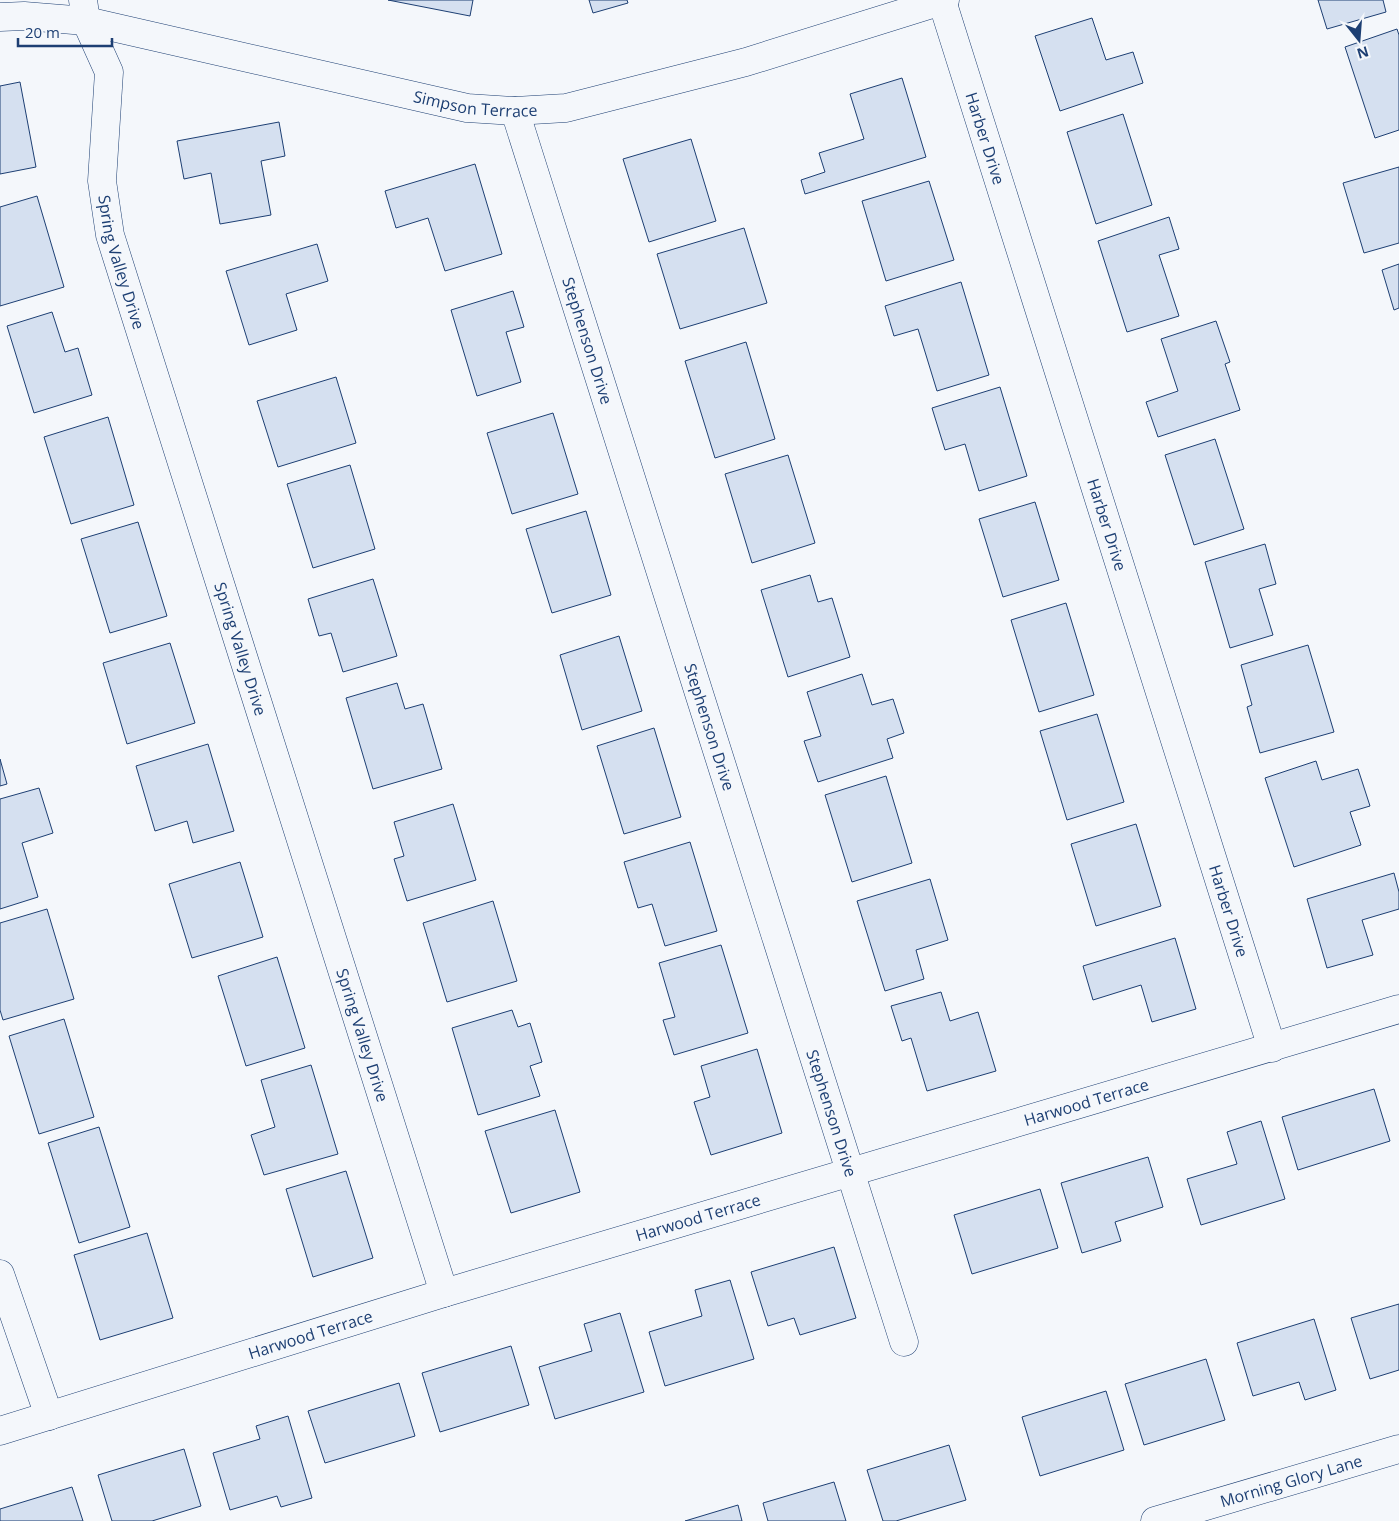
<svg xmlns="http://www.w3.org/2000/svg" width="1399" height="1521" viewBox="0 0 1399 1521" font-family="'Open Sans',sans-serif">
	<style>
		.building { fill: #d5e0f0; stroke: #1d3f73 }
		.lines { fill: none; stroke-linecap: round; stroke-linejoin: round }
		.minor-casing { stroke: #1d3f73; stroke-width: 29 }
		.minor { stroke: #f4f7fb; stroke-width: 28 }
		.labels { text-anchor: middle; stroke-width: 4; stroke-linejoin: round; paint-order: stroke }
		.street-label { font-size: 16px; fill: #1d3f73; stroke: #f4f7fb }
	</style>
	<rect width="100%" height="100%" fill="#f4f7fb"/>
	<path class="building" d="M388 0H473L470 16Z
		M589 0H627L628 3 593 13Z
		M1318 0H1383L1386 12 1327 29Z
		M1092 18 1106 60 1133 52 1143 83 1060 111 1035 36Z
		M1397 29 1399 35V130L1375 138 1345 47Z
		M902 78 926 157 805 194 801 180 825 172 819 153 864 139 850 94Z
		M20 82 36 167 0 174V86Z
		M1123 114 1152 205 1096 224 1067 132Z
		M279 122 285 156 261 161 271 215 220 224 211 173 184 179 177 141Z
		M691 139 716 221 649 242 623 159Z
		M475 164 502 254 445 271 428 218 396 228 385 191Z
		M1399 167V243L1364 253 1343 183Z
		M929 181 954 260 886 281 862 201Z
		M37 196 64 287 0 306V207Z
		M1169 217 1179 249 1159 255 1179 316 1127 332 1098 241Z
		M744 228 767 303 680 329 657 254Z
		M317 244 328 281 286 294 297 330 249 345 226 271Z
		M1399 264V308L1394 310 1382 270Z
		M961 282 989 375 937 391 918 329 894 336 885 306Z
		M513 291 524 327 506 332 521 382 477 396 451 310Z
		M52 312 65 352 78 348 92 395 34 413 7 326Z
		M1216 321 1230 362 1225 364 1240 410 1158 437 1146 402 1178 391 1161 339Z
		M746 342 775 439 715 458 685 361Z
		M336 377 356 443 278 467 257 401Z
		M1000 387 1027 476 979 491 965 444 945 450 932 408Z
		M553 413 578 494 512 514 487 433Z
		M108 417 134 505 71 524 44 437Z
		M1215 439 1244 529 1194 545 1165 455Z
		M788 455 815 543 752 563 725 474Z
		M350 465 375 549 313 568 287 484Z
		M1035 502 1059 580 1003 597 979 519Z
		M586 511 611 595 552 613 526 529Z
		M138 522 167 616 110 633 81 539Z
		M1265 544 1276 584 1259 589 1273 635 1230 648 1205 562Z
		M810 575 818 602 832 598 850 657 788 677 761 590Z
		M373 579 397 656 343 672 331 633 319 636 308 599Z
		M1066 603 1094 695 1039 712 1011 620Z
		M619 636 642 711 582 730 560 655Z
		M170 643 195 723 127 744 103 663Z
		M1308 645 1334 732 1260 753 1247 707 1252 705 1241 665Z
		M862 674 872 705 893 699 904 733 887 739 893 758 818 782 804 741 821 736 807 692Z
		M397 683 405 709 423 704 442 769 373 789 346 698Z
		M1097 714 1124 802 1067 820 1040 731Z
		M654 728 681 817 624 834 597 746Z
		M208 744 234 831 193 843 187 821 155 831 136 766Z
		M0 759 7 784 0 786Z
		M1316 761 1322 780 1358 769 1370 806 1350 812 1361 845 1294 867 1265 778Z
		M886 776 912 863 852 882 825 795Z
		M39 788 53 833 22 843 38 897 0 909V799Z
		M453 804 476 880 407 901 394 859 404 856 394 822Z
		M1136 824 1161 906 1096 926 1071 844Z
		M690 842 717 931 665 946 652 904 638 908 624 862Z
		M240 862 263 937 192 958 169 884Z
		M1394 873 1399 892V909L1362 920 1373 955 1327 968 1307 899Z
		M930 879 948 940 916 950 924 979 885 991 857 901Z
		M493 901 517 981 447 1002 423 923Z
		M47 909 74 999 3 1020 0 1010V923Z
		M1175 938 1196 1009 1152 1022 1141 985 1093 1000 1083 966Z
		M721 945 748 1033 674 1055 663 1020 675 1017 659 963Z
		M277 957 305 1048 246 1066 218 976Z
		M941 992 950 1021 978 1012 996 1071 927 1091 911 1038 902 1041 891 1006Z
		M512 1010 518 1027 530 1023 542 1062 530 1066 540 1096 478 1115 452 1028Z
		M64 1019 94 1117 39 1134 9 1036Z
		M757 1049 782 1133 711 1155 694 1102 710 1097 701 1066Z
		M311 1065 338 1154 264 1175 251 1135 275 1127 261 1080Z
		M1374 1089 1390 1141 1298 1170 1282 1117Z
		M555 1110 580 1192 511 1213 485 1131Z
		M1261 1121 1285 1199 1201 1225 1187 1179 1237 1164 1227 1132Z
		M99 1127 130 1227 79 1243 48 1143Z
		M1148 1157 1163 1207 1115 1222 1121 1241 1082 1253 1061 1183Z
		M346 1171 373 1258 313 1277 286 1189Z
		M1040 1189 1058 1248 972 1274 954 1215Z
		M147 1233 173 1318 100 1340 74 1255Z
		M834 1247 856 1318 800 1335 794 1318 768 1326 751 1272Z
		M730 1280 754 1359 665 1386 649 1332 702 1316 695 1290Z
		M1399 1304V1370L1370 1379 1351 1318Z
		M620 1313 644 1392 555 1419 539 1367 592 1351 584 1324Z
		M1314 1319 1336 1390 1305 1400 1299 1382 1253 1396 1237 1343Z
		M511 1346 529 1405 440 1432 422 1373Z
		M1206 1359 1225 1420 1144 1445 1125 1384Z
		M399 1383 415 1436 325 1463 308 1411Z
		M1106 1391 1124 1450 1040 1476 1022 1417Z
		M288 1416 312 1498 281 1507 277 1496 230 1510 213 1453 260 1439 256 1426Z
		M949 1445 966 1500 896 1521H883L867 1470Z
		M184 1449 201 1506 152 1521H112L98 1475Z
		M834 1482 846 1521H768L763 1503Z
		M72 1487 83 1521H0V1509Z
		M738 1505 742 1521H685Z"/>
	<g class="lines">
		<g class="minor-casing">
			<g id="minor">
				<path id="s1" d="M83 0 86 21 109 72 102 181 110 235 444 1293"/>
				<path id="s2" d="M942 1 1272 1048"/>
				<path id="s3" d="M0 17 24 16 86 21 467 108 515 111 566 108 746 62 945 0"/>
				<path id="s4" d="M515 111 904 1342"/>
				<path d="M0 1274 49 1416"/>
				<path id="s5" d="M0 1431 444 1293 1399 1009"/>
				<path id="s6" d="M1155 1521 1399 1449"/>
			</g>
		</g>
		<use href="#minor" class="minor"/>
	</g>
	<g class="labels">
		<g class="street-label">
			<text dy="6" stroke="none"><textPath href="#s3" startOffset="485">Simpson Terrace</textPath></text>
			<text dy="6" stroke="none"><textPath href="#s2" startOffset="144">Harber Drive</textPath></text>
			<text dy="6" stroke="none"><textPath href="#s1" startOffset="270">Spring Valley Drive</textPath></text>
			<text dy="6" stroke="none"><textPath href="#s4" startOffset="241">Stephenson Drive</textPath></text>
			<text dy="6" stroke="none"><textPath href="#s2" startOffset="549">Harber Drive</textPath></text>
			<text dy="6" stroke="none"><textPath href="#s1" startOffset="675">Spring Valley Drive</textPath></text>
			<text dy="6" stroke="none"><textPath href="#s4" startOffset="646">Stephenson Drive</textPath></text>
			<text dy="6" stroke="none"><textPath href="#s2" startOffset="954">Harber Drive</textPath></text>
			<text dy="6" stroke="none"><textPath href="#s1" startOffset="1080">Spring Valley Drive</textPath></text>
			<text dy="6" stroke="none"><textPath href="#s5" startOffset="1135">Harwood Terrace</textPath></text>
			<text dy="6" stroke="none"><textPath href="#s4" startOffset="1051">Stephenson Drive</textPath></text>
			<text dy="6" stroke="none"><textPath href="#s5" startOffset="730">Harwood Terrace</textPath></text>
			<text dy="6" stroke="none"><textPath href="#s5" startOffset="325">Harwood Terrace</textPath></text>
			<text dy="6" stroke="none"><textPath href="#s6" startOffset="142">Morning Glory Lane</textPath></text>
		</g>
	</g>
	<g transform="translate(1359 40) rotate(163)" stroke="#f4f7fb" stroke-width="4" paint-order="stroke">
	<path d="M0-4L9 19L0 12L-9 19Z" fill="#1d3f73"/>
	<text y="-8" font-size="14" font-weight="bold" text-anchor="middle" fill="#1d3f73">N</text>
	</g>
	<path d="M18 38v8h94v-8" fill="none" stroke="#1d3f73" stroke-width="2.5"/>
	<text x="25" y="38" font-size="15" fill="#1d3f73" stroke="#f4f7fb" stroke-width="4" paint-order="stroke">20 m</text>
</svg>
